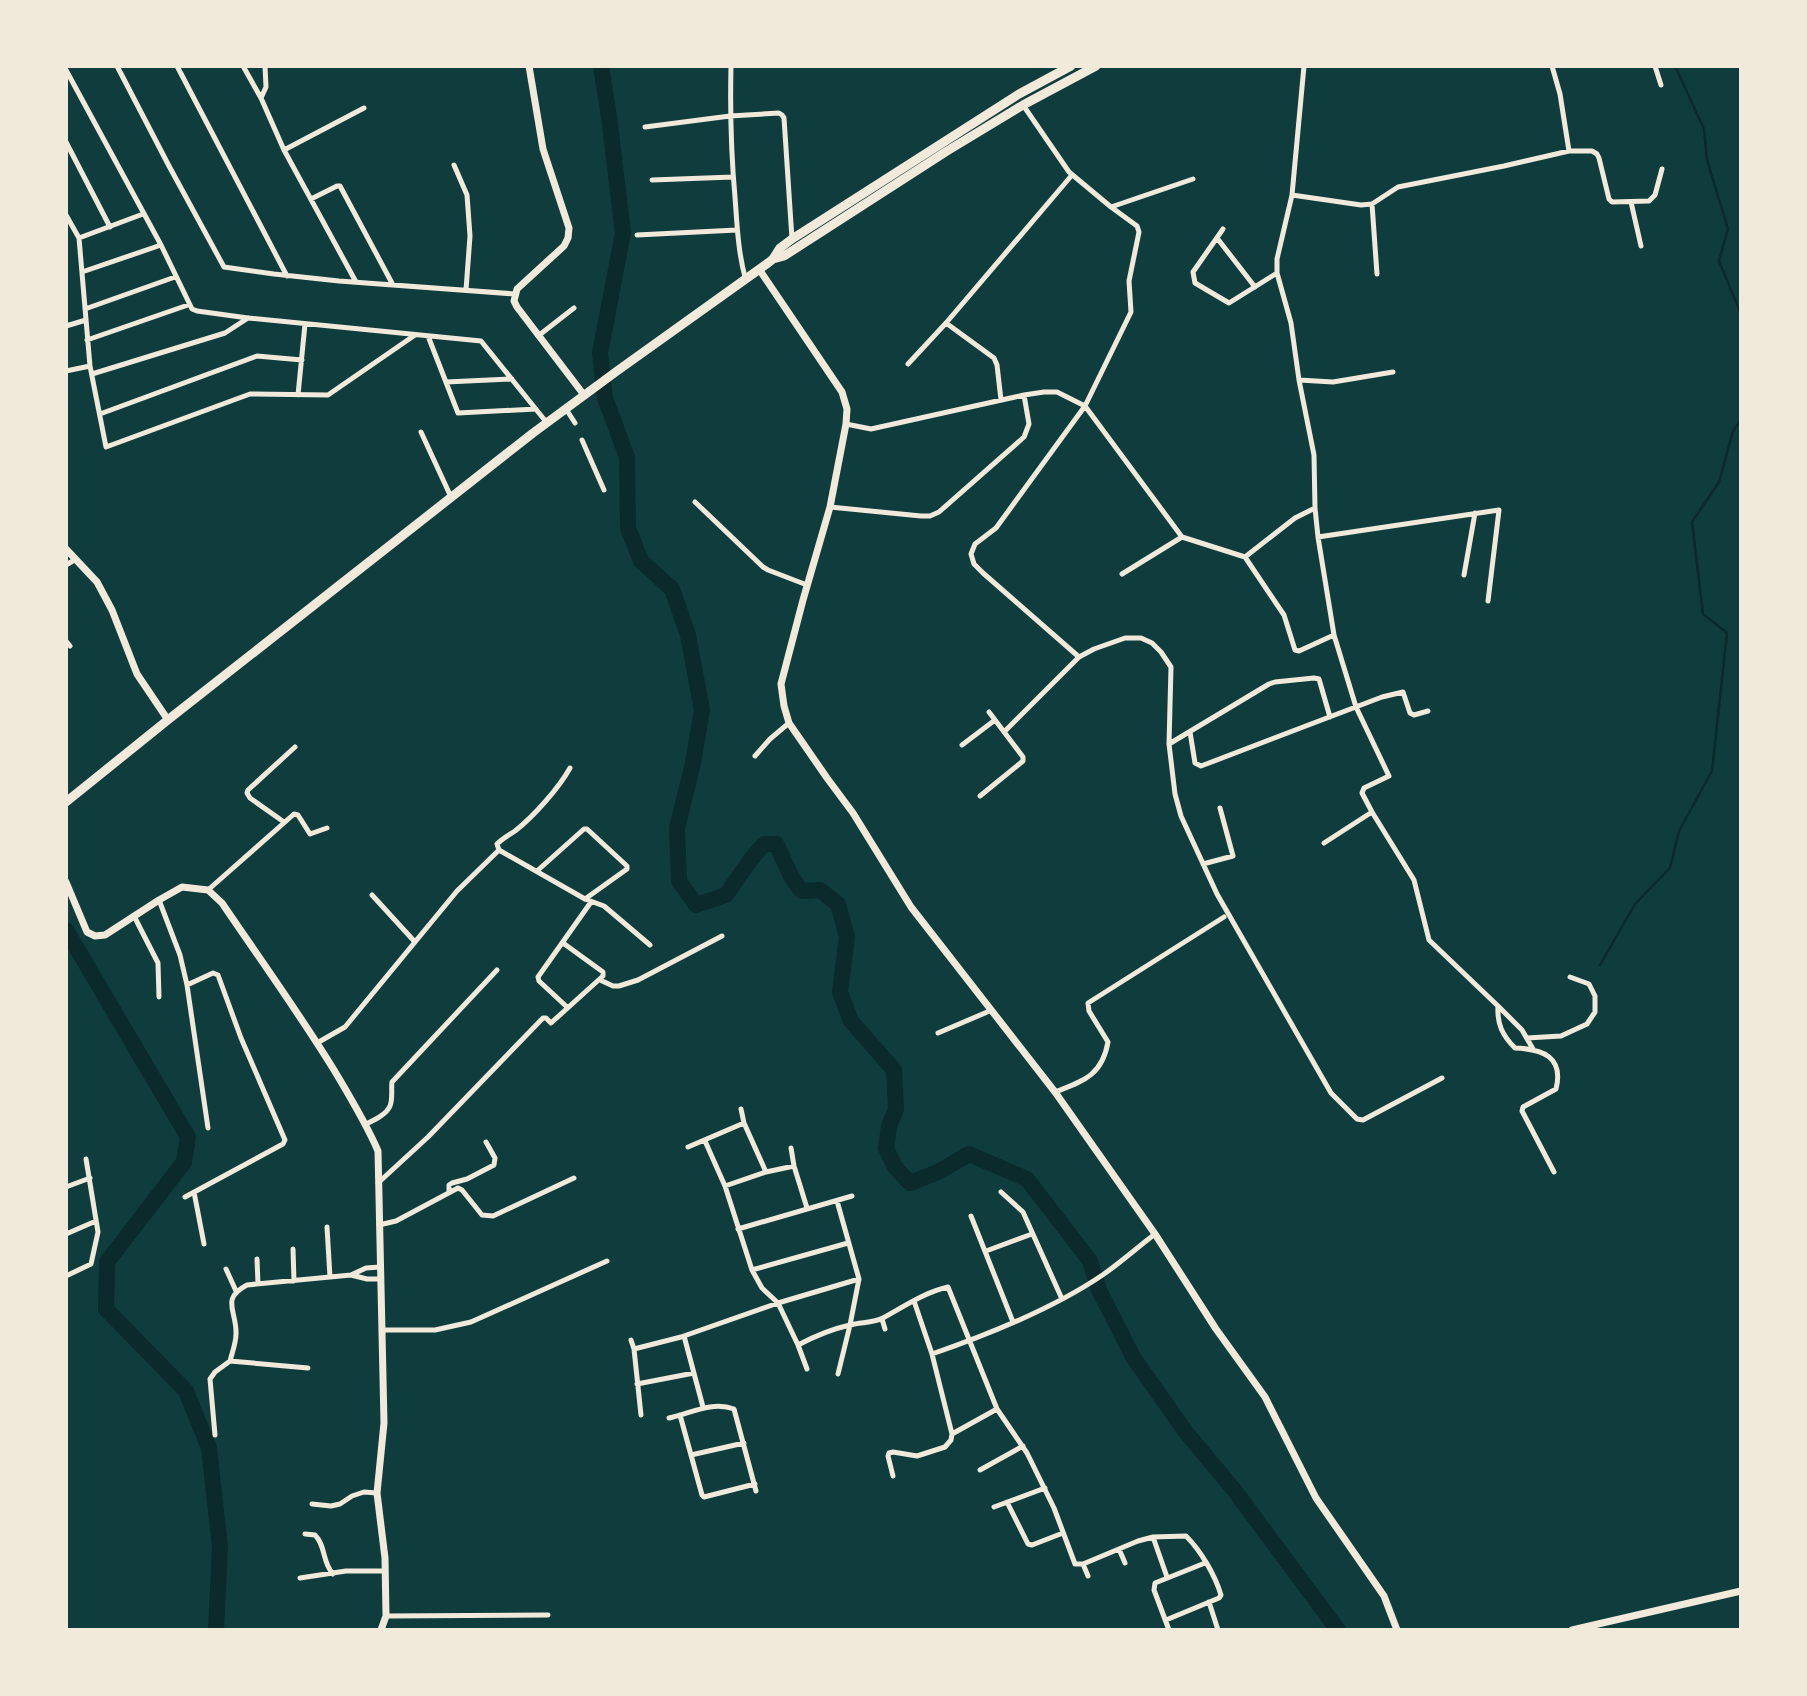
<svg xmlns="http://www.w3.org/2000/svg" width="1807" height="1696" viewBox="0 0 1807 1696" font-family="Jost,sans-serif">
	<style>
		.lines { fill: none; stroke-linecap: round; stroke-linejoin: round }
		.stream { stroke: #0a2a2b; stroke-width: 2.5 }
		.river { stroke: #0a2a2b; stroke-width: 16 }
		.minor { stroke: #f1e9da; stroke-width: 5 }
		.tertiary { stroke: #f1e9da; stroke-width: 7 }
		.trunk { stroke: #f1e9da; stroke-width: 9 }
	</style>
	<rect width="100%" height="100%" fill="#0f3d3e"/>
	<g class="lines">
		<path class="stream" d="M1675 66 1704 129 1707 160 1728 229 1719 261 1741 314
			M1600 965 1635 904 1670 868 1679 831 1712 771 1727 633 1703 614 1692 522 1719 482 1733 431 1741 420"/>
		<path class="river" d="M601 66 609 117 623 233 600 353 605 398 627 457 628 528 641 561 672 589 688 635 702 710 693 763 677 828 679 881 696 905 726 895 751 859 764 844H776C785 860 789 878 802 891L820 890 838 904 847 937 840 992 851 1021 894 1070 896 1109 889 1126 886 1148 895 1167 910 1183 938 1172 969 1154 1027 1179 1090 1261 1099 1290 1133 1357 1185 1431 1235 1491 1338 1630
			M66 930 188 1137 184 1162 107 1262 106 1309 186 1391 209 1448 220 1547 216 1630"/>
		<path class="minor" d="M117 66 169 166 224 267 274 274 339 281 515 294
			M177 66 287 276
			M243 66 261 98 284 150 356 282
			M731 66C730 110 731 153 735 197 737 224 738 251 745 277
			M1304 66 1292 195 1277 259V273L1291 323 1299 380 1314 455 1315 508 1318 537 1334 635 1356 707 1389 776 1364 788 1362 793 1372 812 1414 880 1429 940 1498 1006C1497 1024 1502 1035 1515 1048 1543 1049 1564 1057 1556 1089L1523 1107 1522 1111 1554 1172
			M1552 66 1560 94 1569 151
			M1655 66 1661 85
			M66 70 161 245 192 309 197 311 248 318 481 341 547 423
			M261 98 266 87 265 66
			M1023 105 1069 172 1111 207 1137 226 1139 232 1129 281 1131 312 1085 406 996 528 975 544 971 554 974 564 983 573 1079 657
			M645 127 730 116 779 113 782 115 784 118 792 239
			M66 142 110 227
			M284 150 364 108
			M454 165 467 195 470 236 466 290
			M652 180 733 177
			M1292 195 1361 205 1372 204 1398 187 1504 166 1569 151H1592L1597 154 1599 158 1609 199 1612 202 1649 201 1655 195 1662 169
			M311 199 337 186H340L393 285
			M1631 202 1641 246
			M1372 204 1377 274
			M1111 207 1193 179
			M66 215 79 238 90 366 106 447 250 394 328 395 415 335
			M1223 229 1193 272 1195 283 1229 303 1277 273
			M637 235 737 230
			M79 238 143 214
			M1217 238 1255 287
			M82 272 161 245
			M85 309 175 277
			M946 323 994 358 997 365 1001 400
			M66 326 86 320
			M428 336 458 413 536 409
			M538 336 574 308
			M87 340 188 305
			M908 364 946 323 1072 175
			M66 371 90 366
			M92 374 225 333 248 318
			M1299 380 1333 382 1393 372
			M446 382 512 379
			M298 395 305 324
			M566 409 575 423
			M100 414 257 356 302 360
			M846 424 871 429 1024 395 1044 392H1057L1085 406 1182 537 1245 557 1295 518 1315 508
			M421 432 451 497
			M582 440 604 490
			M695 502 763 567 768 570 807 585
			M830 507 921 516H930L939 512 1024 437 1029 424 1024 395
			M1318 537 1499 510 1488 601
			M1245 557 1284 615 1295 650 1299 651 1334 635
			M66 565 76 559
			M1122 574 1182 537
			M1464 575 1475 513
			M66 641 70 646
			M1004 732 1079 657 1094 649 1125 638H1141L1152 643 1161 652 1171 667 1169 744 1175 794 1181 816 1217 894 1331 1093 1357 1119 1363 1120 1442 1078
			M1190 732 1195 763 1201 766 1382 697 1403 692 1410 713 1414 715 1428 711
			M1169 744 1269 684 1275 682 1314 678 1319 679 1330 717
			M962 745 995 720
			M755 756 770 739 789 723
			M980 796 1023 761V757L989 712
			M284 822 250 798 247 793 248 790 295 747
			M1324 843 1372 812
			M499 850 585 899 604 906 650 945
			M1203 864 1233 856 1220 808
			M537 871 584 829H587L627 866V869L585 899
			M208 890 294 814 298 815 310 834 327 828
			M372 895 415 942
			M159 900 180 955 187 985 208 1128
			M134 916 158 963 159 997
			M600 980 613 986H619L638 980 722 936
			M1498 1006 1522 1030 1533 1049
			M567 1007 539 981 538 977 591 902
			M938 1033 992 1010
			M1527 1038 1561 1036 1587 1024 1595 1012V996L1589 984 1570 977
			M317 1043 345 1027 457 891 499 850 497 844C503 838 509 835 515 831 533 817 559 788 570 768
			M1055 1092C1083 1081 1102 1076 1108 1042L1089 1011 1088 1003 1224 917
			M741 1109 744 1123 766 1172
			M366 1124C374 1120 386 1115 390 1106 393 1099 391 1089 392 1082L497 970
			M705 1141 725 1186 752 1270 762 1288 778 1303 798 1345 807 1369
			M688 1147 744 1123
			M791 1148 794 1166 807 1208
			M378 1183 428 1137 543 1018H546L551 1023 603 976V972L563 943
			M725 1186 766 1172 794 1166
			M66 1187 90 1178
			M194 1192 204 1244
			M449 1192V1185L452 1183 467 1179 494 1165 495 1158 486 1142
			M1001 1192 1023 1212 1062 1299
			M185 1197 283 1144 285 1140 241 1038 218 975 213 973 187 985
			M837 1201 859 1279 850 1325 838 1374
			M971 1216 1013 1322
			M379 1225 396 1221 458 1188 462 1190 482 1215 493 1216 574 1178
			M327 1227 330 1277
			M738 1229 852 1196
			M66 1234 96 1221
			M293 1249 294 1281
			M986 1251 1032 1234
			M257 1259 258 1284
			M380 1267 366 1268 351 1275 367 1279H380
			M226 1269 236 1291
			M752 1270 848 1243
			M66 1276 91 1264 98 1232 86 1159
			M882 1319 885 1329
			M382 1330H435L471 1322 607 1261
			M684 1336 703 1407
			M631 1340 634 1349 641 1415
			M798 1345C815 1336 832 1329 850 1325 860 1322 874 1323 883 1318 903 1307 925 1292 948 1287L997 1409 1027 1453 1054 1508 1075 1564H1083L1138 1541 1153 1537 1186 1536C1201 1551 1215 1575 1221 1595L1219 1598 1166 1620
			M634 1349 681 1337 778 1303 859 1279
			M932 1354C990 1334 1053 1309 1104 1274 1121 1262 1138 1247 1155 1234
			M308 1368 230 1361C232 1353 236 1343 236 1334 237 1311 220 1299 247 1285L351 1275
			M637 1384 694 1373
			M680 1415 702 1495 704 1497 755 1484
			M669 1418C691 1413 712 1401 734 1409L756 1491
			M952 1434 997 1409
			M215 1435 210 1379 215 1372 230 1361
			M691 1455 744 1443
			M980 1470 1023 1446
			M893 1476 888 1456 889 1453 893 1452 917 1456 945 1447 951 1440 952 1434 932 1354 914 1301
			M1007 1502 1028 1544 1032 1545 1063 1533
			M312 1504 331 1506 340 1504 352 1496 364 1492 377 1493
			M994 1507 1045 1488
			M305 1534 315 1535C326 1546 322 1562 333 1574
			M1153 1537 1167 1577
			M1119 1549 1125 1563
			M1083 1564 1088 1576
			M300 1578 346 1571H385
			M1209 1602 1218 1630
			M386 1616 548 1615
			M1169 1630 1154 1590 1155 1583 1205 1563"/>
		<path class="tertiary" d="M529 66 543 149 569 228 568 238 564 246 517 289 514 301 517 307 584 395
			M759 269 842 392 847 409 846 424 830 507 803 600 781 684 784 706 789 723 827 778 853 813 911 907 1055 1092 1155 1234 1216 1329 1265 1397 1316 1498 1384 1596 1397 1630
			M66 549 97 582 112 610 137 674 168 720
			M66 882 87 932 95 936 105 935 159 900 182 887 208 890 222 903C260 959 299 1013 334 1070 350 1097 366 1123 378 1151L384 1423 377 1493 385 1558 386 1616 381 1630
			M1572 1630 1741 1591"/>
		<path class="trunk" d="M773 259 784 256 947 151 1023 105 1096 66
			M66 802 169 719 533 433 617 371 768 263 773 259 780 248 792 239 1019 94 1071 66"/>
	</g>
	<rect width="1807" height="1696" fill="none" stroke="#f1e9da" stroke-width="136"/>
</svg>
